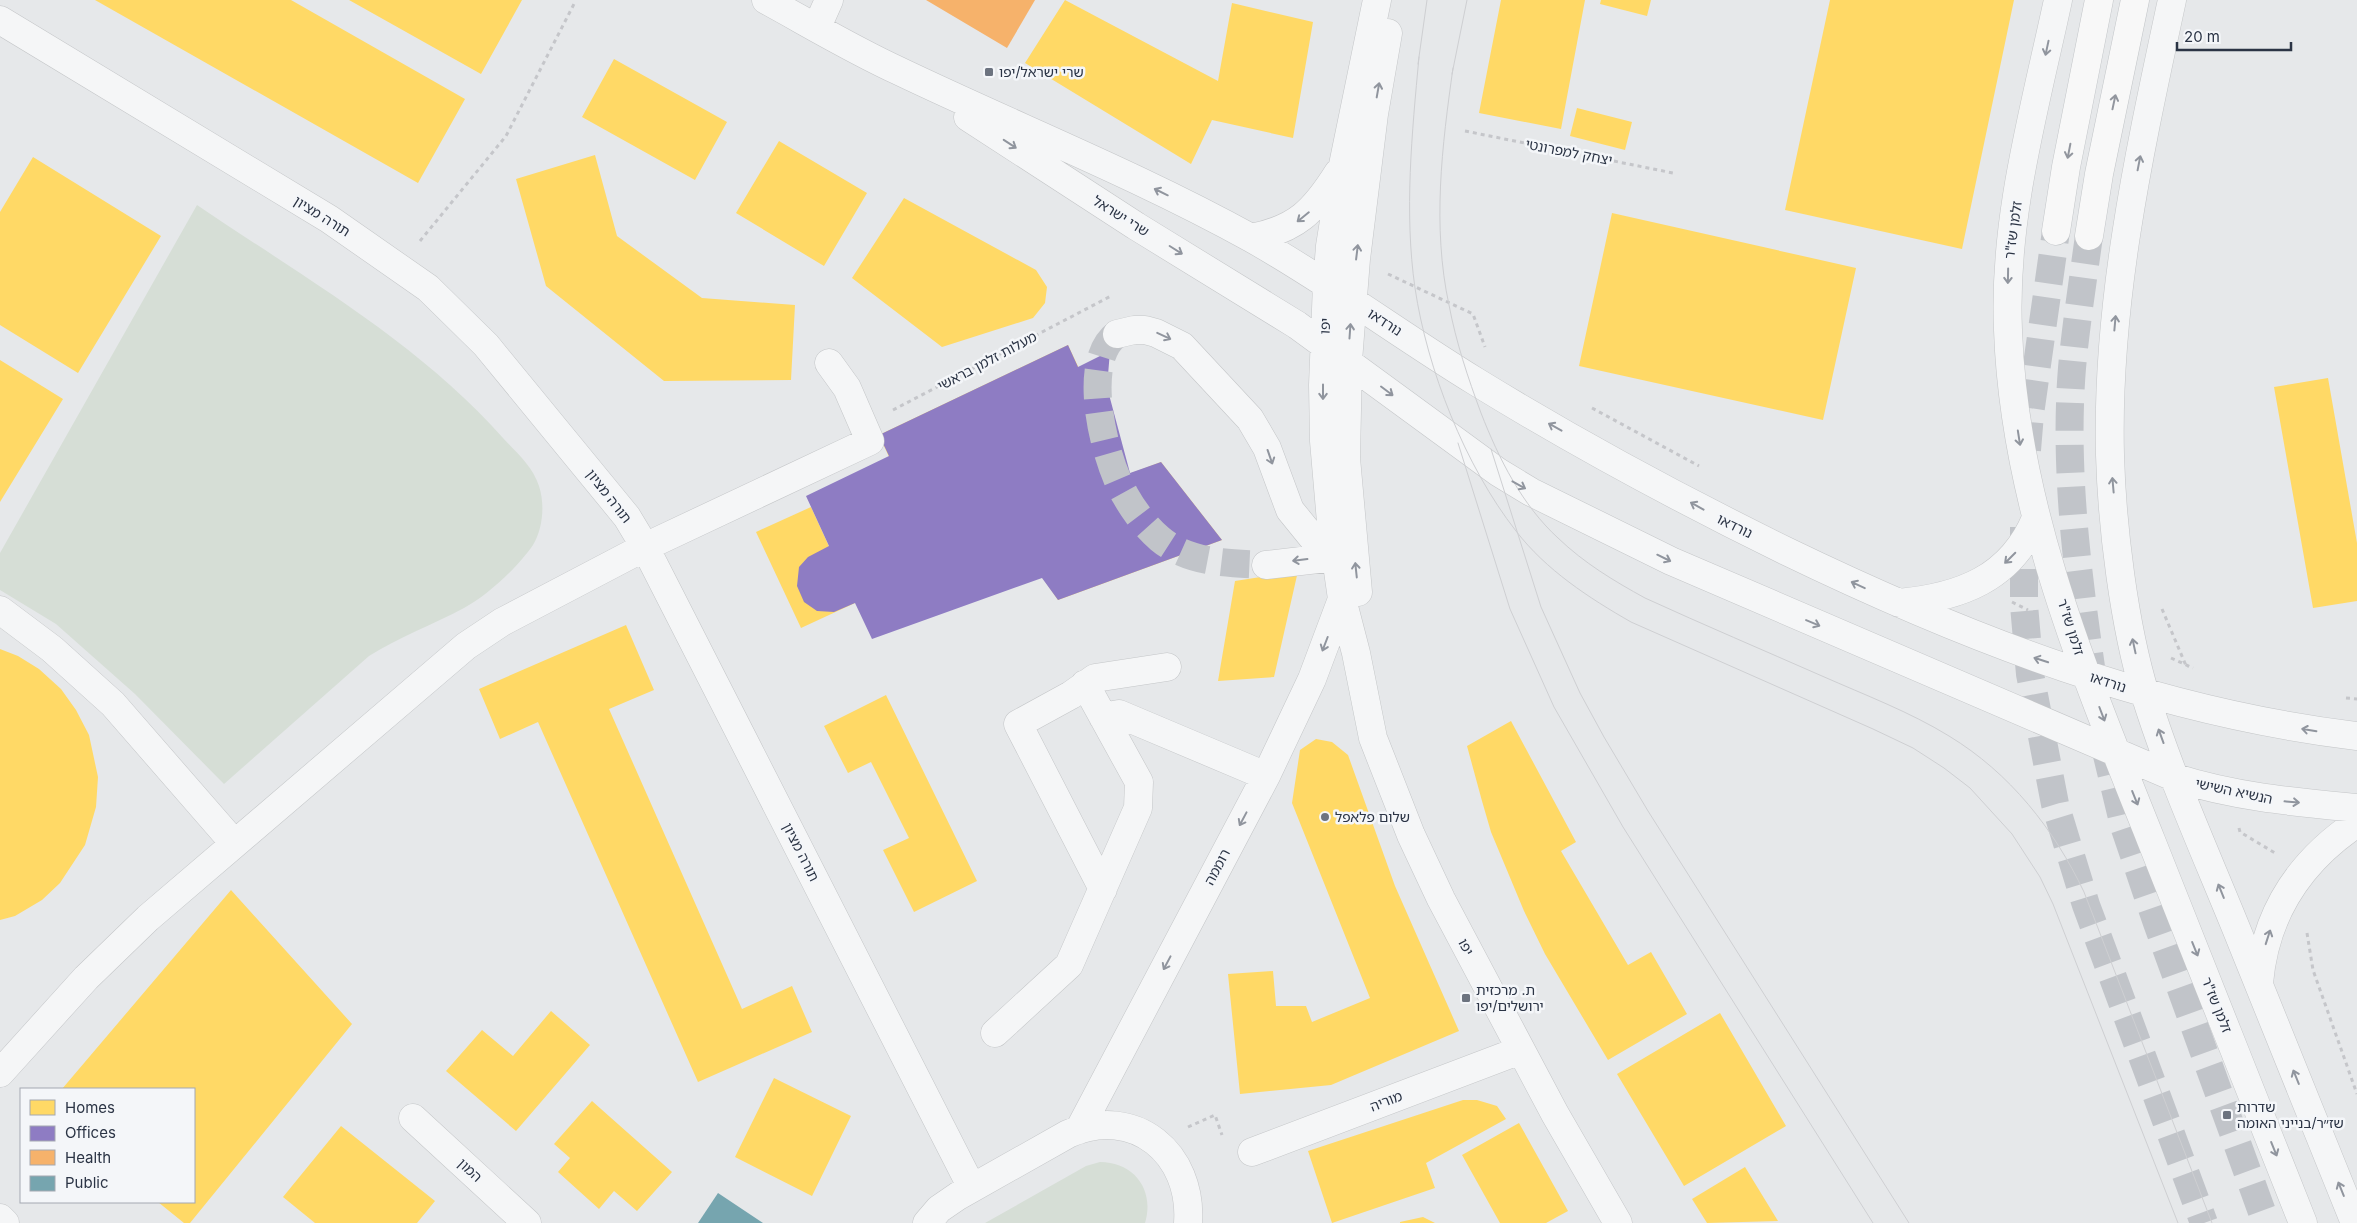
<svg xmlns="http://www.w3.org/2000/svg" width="2357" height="1223" viewBox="0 0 2357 1223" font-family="Inter,'Noto Sans Hebrew',sans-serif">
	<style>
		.green { fill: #d6ded6 }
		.homes { fill: #ffd966 }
		.offices { fill: #8e7cc3 }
		.health { fill: #f6b26b }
		.public { fill: #76a5af }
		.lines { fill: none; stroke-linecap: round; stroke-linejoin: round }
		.minor-tunnel { stroke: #c1c4c9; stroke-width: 28; stroke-dasharray: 28 14; stroke-linecap: butt }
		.major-tunnel { stroke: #c1c4c9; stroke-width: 28; stroke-dasharray: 28 14; stroke-linecap: butt }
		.minor-casing { stroke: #c4c6c8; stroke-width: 29 }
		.major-casing { stroke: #c2c5c8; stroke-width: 29 }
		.path { stroke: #c5c6ca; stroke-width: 3; stroke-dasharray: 4 4; stroke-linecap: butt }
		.minor { stroke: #f5f6f7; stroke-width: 28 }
		.major { stroke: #f8f8f8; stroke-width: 28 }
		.tram { stroke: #cecfd2; stroke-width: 1 }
		.oneway { stroke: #90959e }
		.oneway2 { stroke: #92969e }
		.poi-dot { fill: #6c737f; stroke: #f4f6f9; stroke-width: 2 }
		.labels { text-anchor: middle; stroke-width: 5; stroke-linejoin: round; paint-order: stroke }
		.poi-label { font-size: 14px; fill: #2b3445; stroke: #f4f6f9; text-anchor: start }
		.street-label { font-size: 14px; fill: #2b3445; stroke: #f4f6f9 }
	</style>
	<rect width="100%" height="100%" fill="#e6e8ea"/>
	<path class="green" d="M197 205C303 277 418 342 503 438 517 453 533 467 539 486 545 504 543 529 533 545 518 567 487 596 464 608 432 625 399 637 369 656L224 784 135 694 56 624 0 590V553Z
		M1100 1162C1134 1162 1155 1190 1145 1223H985L1086 1166Z"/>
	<path class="homes" d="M95 0H291L465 99 418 183Z
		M349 0H522L481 74Z
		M1065 0 1218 81 1232 3 1313 22 1293 138 1212 120 1191 164 1025 63Z
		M1501 0H1585L1561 129 1479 113Z
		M1601 0H1651L1647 16 1600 4Z
		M1830 0H2014L1962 249 1785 210Z
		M614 59 727 122 695 180 582 117Z
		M1577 108 1632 122 1625 150 1570 136Z
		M779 141 867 193 824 266 736 213Z
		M595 155 617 236 702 298 795 305 791 380 664 381 546 286 516 179Z
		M33 157 161 236 78 373 0 325V212Z
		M904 198 1036 270 1047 287 1045 303 1033 318 942 347 852 278Z
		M1612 213 1856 268 1823 420 1579 366Z
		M1068 345 1097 407 906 494 879 435Z
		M0 360 63 399 0 502Z
		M2328 378 2357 543V601L2313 608 2274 387Z
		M1161 462 1222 540 1058 600 1003 521Z
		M811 507 855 603 801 628 756 532Z
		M1298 571 1274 677 1218 681 1235 581Z
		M626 625 654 690 609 709 742 1009 792 986 812 1032 698 1082 538 722 500 739 479 689Z
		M0 649 18 656 39 669 61 689 76 710 89 735 98 777 96 807 85 845 60 883 42 900 15 916 0 920Z
		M886 695 977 881 914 912 883 850 909 838 871 762 848 773 824 726Z
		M1511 721 1576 842 1561 851 1628 965 1651 952 1687 1014 1608 1060 1545 954 1524 911 1491 832 1482 801 1467 746Z
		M1316 739 1332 742 1348 755 1395 886 1459 1031 1331 1085 1240 1094 1228 974 1273 971 1276 1006H1306L1312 1022 1370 998 1292 803 1300 750Z
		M231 890 352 1024 190 1223H184L158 1202H194V1089H62Z
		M551 1011 590 1045 516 1131 446 1071 482 1030 513 1056Z
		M1720 1013 1786 1126 1684 1186 1617 1074Z
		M774 1078 851 1116 812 1196 735 1157Z
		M1463 1100H1477L1497 1106 1506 1119 1426 1163 1435 1188 1332 1223 1308 1151Z
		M592 1101 672 1172 637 1211 614 1191 599 1209 558 1172 570 1158 554 1144Z
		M1519 1123 1568 1211 1546 1223H1500L1462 1155Z
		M341 1126 435 1201 417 1223H315L283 1197Z
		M1745 1167 1778 1221 1707 1223 1692 1199Z
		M1423 1217 1435 1223H1400V1222Z"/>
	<path class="offices" d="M1068 345 1078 367 1110 351 1107 387 1130 473 1161 462 1222 540 1058 600 1042 578 872 639 855 603 834 612 817 611 804 602 797 586 799 567 808 557 829 546 806 496 889 456 879 435Z"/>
	<path class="health" d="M926 0H1035L1007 48Z"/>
	<path class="public" d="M718 1193 763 1223H698Z"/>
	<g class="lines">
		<path class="minor-tunnel" d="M1117 334C1079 361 1105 461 1125 495 1134 511 1146 527 1160 539 1190 564 1230 563 1266 565"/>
		<path class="major-tunnel" d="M2089 236C2083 280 2076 324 2072 368 2064 467 2077 569 2091 667
			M2027 450 2030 414 2056 231
			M2024 527V605L2030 674 2055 804 2086 905 2204 1223
			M2105 747 2124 826 2157 923 2266 1223"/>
		<g class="minor-casing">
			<path id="minor" d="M766 0C810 24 853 50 899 71 1016 127 1137 175 1251 238 1329 282 1400 335 1475 381 1576 443 1680 499 1786 551 1968 639 2156 712 2357 736
				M1377 0 1343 165 1330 246 1327 284 1323 385 1324 441 1331 522 1342 599 1356 653 1373 738 1411 835 1441 899 1555 1114 1618 1223
				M2058 0C2035 108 2003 218 2008 330 2014 508 2086 677 2151 840 2202 968 2252 1095 2303 1223
				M2172 0C2140 149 2106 301 2110 455 2112 527 2124 625 2145 694 2170 775 2206 854 2238 933 2277 1029 2316 1126 2355 1223
				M0 20 329 219 428 288 486 345 627 517 645 547 972 1188
				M817 27 829 0
				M968 117 1136 226 1297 325 1498 472 1531 492 1671 561 2176 778C2236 797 2295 802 2357 808
				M1251 238C1297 229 1314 211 1338 173
				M1117 334 1134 330H1145L1156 333 1182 346 1250 419 1267 448 1290 510 1316 542 1335 557
				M1266 565 1335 557
				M1358 592 1346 458 1348 361 1356 259 1374 114 1388 33
				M1899 603C1960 597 2011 579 2036 518
				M0 610 52 649 113 704 234 843
				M1103 717 1119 714 1266 776
				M1103 889 1018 724 1071 695 1095 678 1167 667
				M2259 983C2265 914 2300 861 2357 823
				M995 1033 1069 965 1138 808 1139 782 1085 684
				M0 1073 86 978 148 918 466 646 502 622 645 547 870 441 847 388 829 363
				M413 1118 527 1223
				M1079 1130 1266 776 1312 679 1342 599
				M1252 1152 1521 1050
				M0 1218 5 1223
				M927 1223 939 1209 958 1196 1068 1134C1135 1104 1193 1154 1188 1223"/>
		</g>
		<g class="major-casing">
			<path id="major" d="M2056 231 2066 167 2099 0
				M2089 236 2099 174 2135 0"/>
		</g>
		<path class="path" d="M1465 131 1673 173
			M420 241 506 136 574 4
			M1388 274 1473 314 1485 347
			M1592 408 1699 466
			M893 410 1111 296
			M2012 602 2028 610
			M2162 609 2187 668
			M2171 658 2193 668
			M2346 698 2357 699
			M2239 828 2240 832 2275 853
			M2307 933 2313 970 2357 1094
			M1188 1127 1215 1115 1222 1135"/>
		<use href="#minor" class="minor"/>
		<use href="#major" class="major"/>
		<path class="tram" d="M1419 57C1412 133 1404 212 1415 288 1427 369 1465 466 1516 531 1546 570 1589 598 1631 622L1873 729 1913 748 1944 768 1970 788 2012 834 2040 877 2053 904 2178 1223
			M1418 64 1427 0
			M1453 68C1442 146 1432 226 1449 305 1456 342 1468 378 1481 413 1499 459 1522 505 1558 538 1584 563 1614 581 1645 598 1704 625 1763 650 1822 676 1865 695 1910 712 1949 736 2010 773 2054 829 2084 892L2212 1223
			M1452 74 1467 0
			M1458 443 1510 609 1554 707 1623 827 1873 1223
			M1491 449 1541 607 1580 693 1604 737 1648 811 1909 1223"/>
	</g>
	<defs><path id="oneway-shaft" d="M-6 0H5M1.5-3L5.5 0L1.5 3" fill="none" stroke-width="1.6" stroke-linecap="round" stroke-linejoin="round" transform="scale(1.25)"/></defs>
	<g class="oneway">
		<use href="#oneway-shaft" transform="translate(2047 48) rotate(102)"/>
		<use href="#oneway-shaft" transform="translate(1378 90) rotate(-80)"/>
		<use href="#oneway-shaft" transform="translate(1010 144) rotate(33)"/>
		<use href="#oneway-shaft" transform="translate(2139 163) rotate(-79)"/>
		<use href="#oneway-shaft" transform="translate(1161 192) rotate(-154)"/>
		<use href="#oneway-shaft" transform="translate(1303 217) rotate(141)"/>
		<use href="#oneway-shaft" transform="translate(1176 250) rotate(32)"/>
		<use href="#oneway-shaft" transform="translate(1357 252) rotate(-83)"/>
		<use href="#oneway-shaft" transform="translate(2008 276) rotate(91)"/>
		<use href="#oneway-shaft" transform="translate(2115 323) rotate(-85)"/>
		<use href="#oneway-shaft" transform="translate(1350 331) rotate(-86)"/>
		<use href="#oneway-shaft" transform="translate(1164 336) rotate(25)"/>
		<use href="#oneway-shaft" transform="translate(1387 391) rotate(37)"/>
		<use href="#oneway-shaft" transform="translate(1323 392) rotate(90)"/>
		<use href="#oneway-shaft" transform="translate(1555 427) rotate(-151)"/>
		<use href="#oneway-shaft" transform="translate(2019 438) rotate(81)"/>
		<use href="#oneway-shaft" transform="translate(1270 457) rotate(71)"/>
		<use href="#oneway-shaft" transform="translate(1519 485) rotate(29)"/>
		<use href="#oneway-shaft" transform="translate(2113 485) rotate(-95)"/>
		<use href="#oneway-shaft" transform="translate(1697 506) rotate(-151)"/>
		<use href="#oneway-shaft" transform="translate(1664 558) rotate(26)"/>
		<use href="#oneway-shaft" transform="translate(2010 558) rotate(135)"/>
		<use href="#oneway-shaft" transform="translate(1300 560) rotate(173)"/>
		<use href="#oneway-shaft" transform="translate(1356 570) rotate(-96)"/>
		<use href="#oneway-shaft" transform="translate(1858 585) rotate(-155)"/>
		<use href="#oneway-shaft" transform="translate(1813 623) rotate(23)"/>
		<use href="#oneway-shaft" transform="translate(1325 644) rotate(111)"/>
		<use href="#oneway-shaft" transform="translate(2134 646) rotate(-102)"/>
		<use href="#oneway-shaft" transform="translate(2041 660) rotate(-162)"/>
		<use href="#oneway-shaft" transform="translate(2102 714) rotate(69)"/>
		<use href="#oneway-shaft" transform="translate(2309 730) rotate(-171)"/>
		<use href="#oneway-shaft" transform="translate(2161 736) rotate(-110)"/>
		<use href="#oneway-shaft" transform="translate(2135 798) rotate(68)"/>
		<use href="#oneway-shaft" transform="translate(2292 802) rotate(5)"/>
		<use href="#oneway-shaft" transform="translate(1243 819) rotate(118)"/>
		<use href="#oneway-shaft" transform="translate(2221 891) rotate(-112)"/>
		<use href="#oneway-shaft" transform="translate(2268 937) rotate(-72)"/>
		<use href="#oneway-shaft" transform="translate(2195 949) rotate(68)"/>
		<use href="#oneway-shaft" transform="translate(1167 963) rotate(118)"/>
		<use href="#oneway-shaft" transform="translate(2296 1077) rotate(-112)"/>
		<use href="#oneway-shaft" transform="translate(2274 1149) rotate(68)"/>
		<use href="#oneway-shaft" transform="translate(2341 1189) rotate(-112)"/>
	</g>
	<g class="oneway2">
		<use href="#oneway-shaft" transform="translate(2114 102) rotate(-78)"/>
		<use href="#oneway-shaft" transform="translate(2069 151) rotate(101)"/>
	</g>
	<g class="poi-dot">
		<rect x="984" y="67" width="10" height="10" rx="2.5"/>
		<circle cx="1325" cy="817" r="5"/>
		<rect x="1461" y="993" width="10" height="10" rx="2.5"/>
		<rect x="2222" y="1110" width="10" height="10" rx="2.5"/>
	</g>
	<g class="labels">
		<g class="poi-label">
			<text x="999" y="77">שרי ישראל/יפו</text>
			<text x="1335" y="822">שלום פלאפל</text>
			<text x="1476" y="995">ת. מרכזית<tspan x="1476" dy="16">ירושלים/יפו</tspan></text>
			<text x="2237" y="1112">שדרות<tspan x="2237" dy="16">שז״ר/בנייני האומה</tspan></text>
		</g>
		<g class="street-label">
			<text transform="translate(1569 152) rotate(11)" y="5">יצחק למפרונטי</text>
			<text transform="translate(322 216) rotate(32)" y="5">תורה מציון</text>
			<text transform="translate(1121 216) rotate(32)" y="5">שרי ישראל</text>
			<text transform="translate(2013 230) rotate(-82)" y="5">זלמן שז"ר</text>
			<text transform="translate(1385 322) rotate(33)" y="5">נורדאו</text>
			<text transform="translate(1325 326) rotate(-87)" y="5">יפו</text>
			<text transform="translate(987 361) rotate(-28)" y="5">מעלות זלמן בראשי</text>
			<text transform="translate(609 496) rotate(52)" y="5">תורה מציון</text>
			<text transform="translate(1735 526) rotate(26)" y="5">נורדאו</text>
			<text transform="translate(2071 627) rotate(72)" y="5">זלמן שז"ר</text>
			<text transform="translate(2108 682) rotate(18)" y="5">נורדאו</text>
			<text transform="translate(2234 791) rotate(12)" y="5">הנשיא השישי</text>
			<text transform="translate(801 852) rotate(63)" y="5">תורה מציון</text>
			<text transform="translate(1217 867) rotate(-62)" y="5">רוממה</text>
			<text transform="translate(1466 947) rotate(62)" y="5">יפו</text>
			<text transform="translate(2217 1005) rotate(68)" y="5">זלמן שז"ר</text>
			<text transform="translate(1386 1101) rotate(-21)" y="5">מוריה</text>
			<text transform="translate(470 1170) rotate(43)" y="5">המון</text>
		</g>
	</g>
	<rect x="20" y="1088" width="175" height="115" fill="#f4f6f9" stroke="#a4a8b1"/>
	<rect x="30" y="1100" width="25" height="15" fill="#ffd966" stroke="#a4a8b1"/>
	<text x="65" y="1113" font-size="15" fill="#2b3445">Homes</text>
	<rect x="30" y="1126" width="25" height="15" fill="#8e7cc3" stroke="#a4a8b1"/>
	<text x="65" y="1138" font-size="15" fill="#2b3445">Offices</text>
	<rect x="30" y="1150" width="25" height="15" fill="#f6b26b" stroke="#a4a8b1"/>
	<text x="65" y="1163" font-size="15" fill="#2b3445">Health</text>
	<rect x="30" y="1176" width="25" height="15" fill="#76a5af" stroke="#a4a8b1"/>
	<text x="65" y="1188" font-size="15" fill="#2b3445">Public</text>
	<path d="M2177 42v8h114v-8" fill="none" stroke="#2b3445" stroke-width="2.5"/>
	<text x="2184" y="42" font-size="15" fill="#2b3445" stroke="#f4f6f9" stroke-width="4" paint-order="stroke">20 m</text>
</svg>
